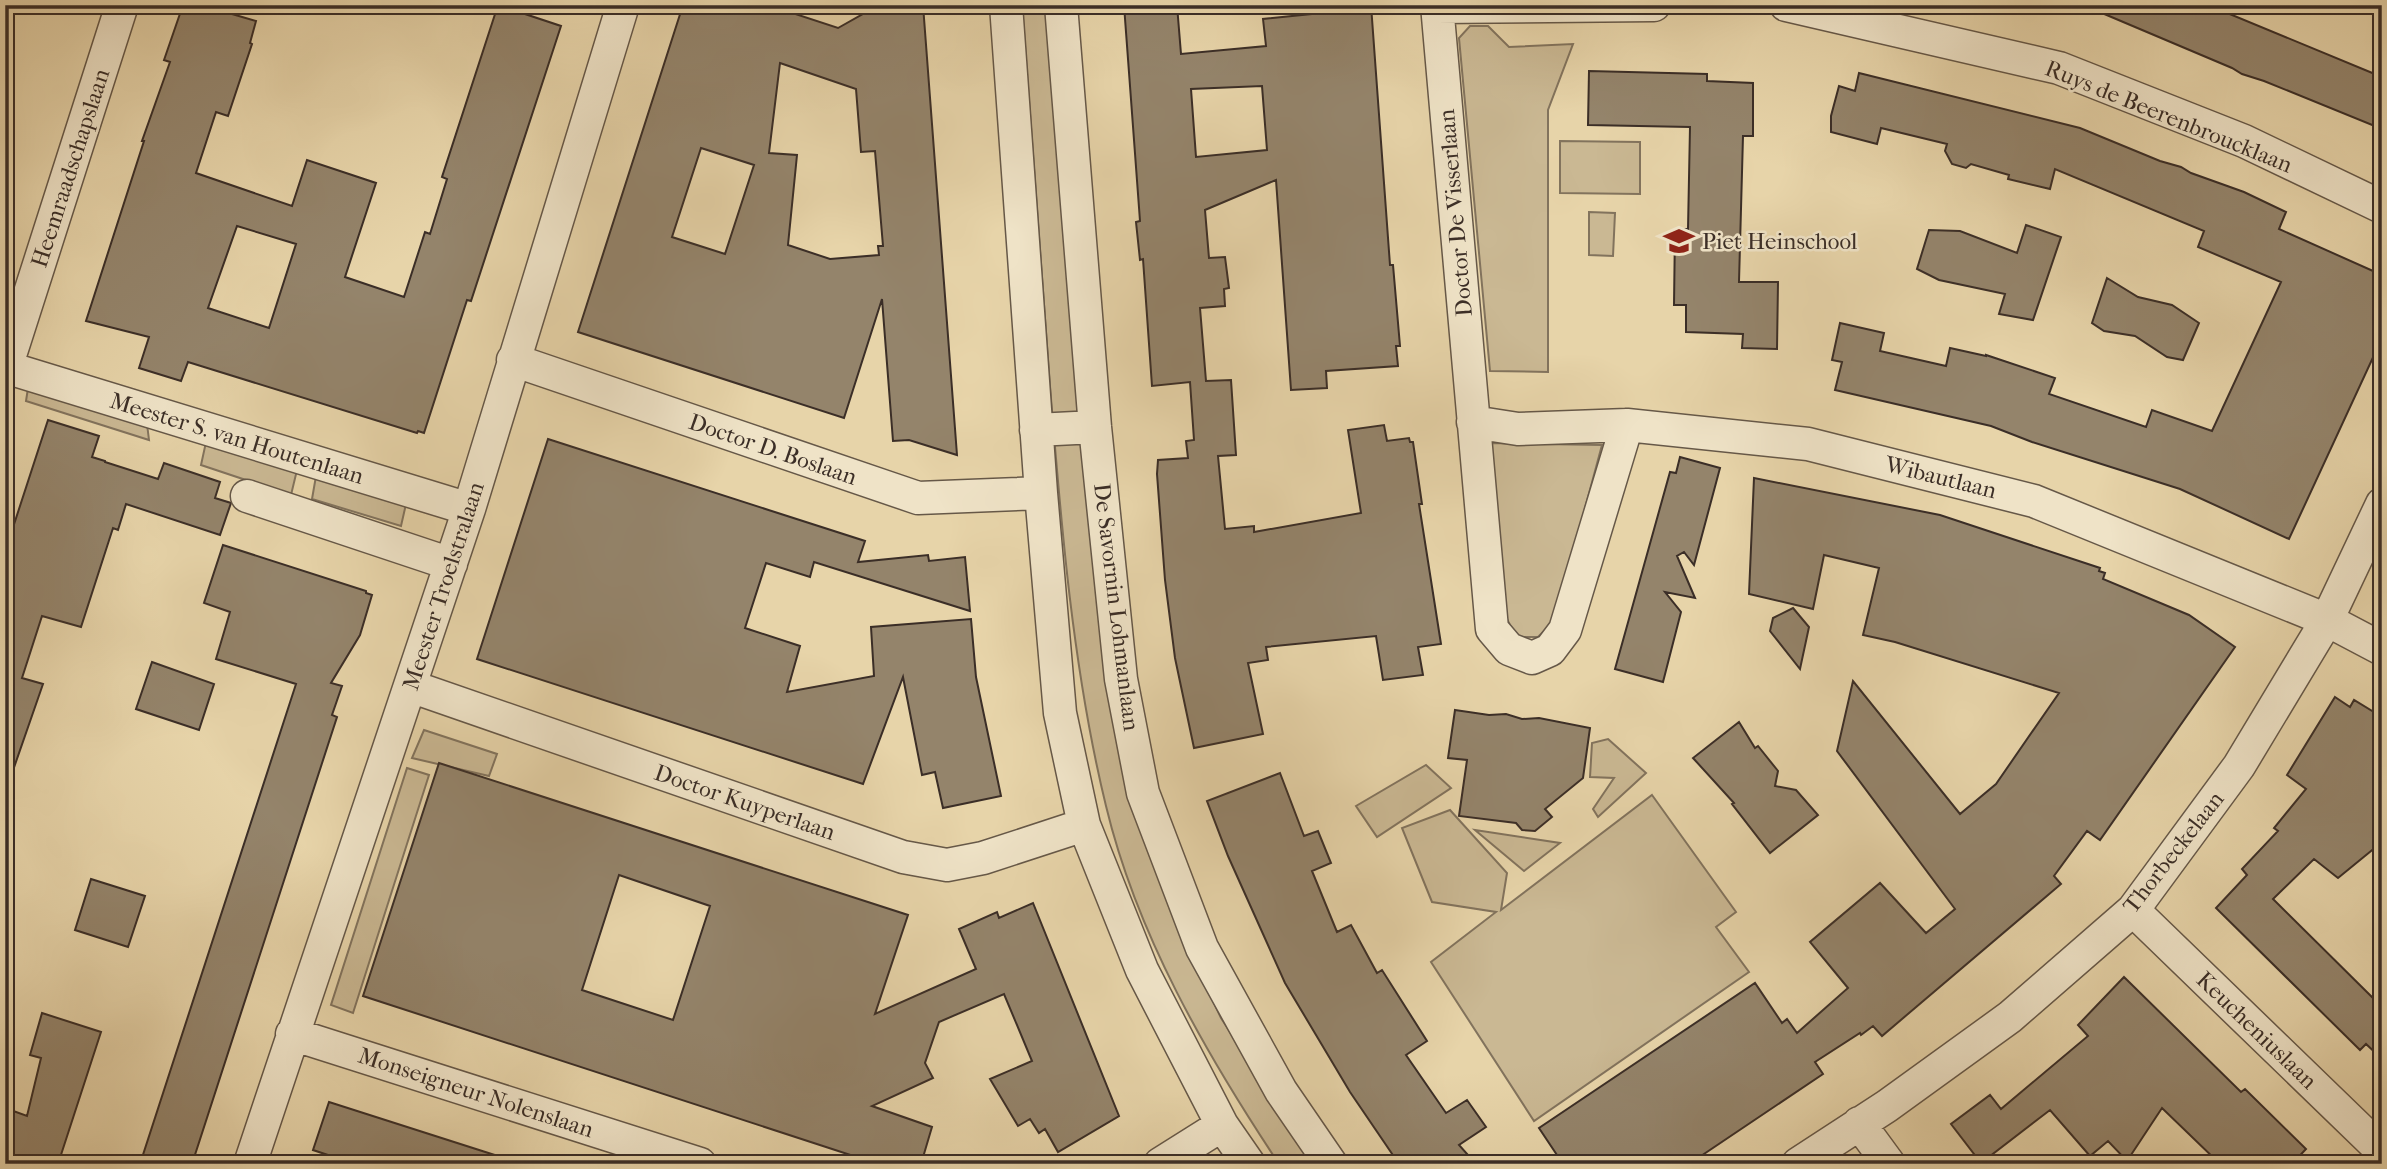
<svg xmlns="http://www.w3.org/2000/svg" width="2387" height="1169" viewBox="0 0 2387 1169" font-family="'IM FELL French Canon',serif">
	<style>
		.green { fill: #cab893; stroke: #82735d; stroke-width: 2 }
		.building { fill: #94846b; stroke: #3b2e27; stroke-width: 2; fill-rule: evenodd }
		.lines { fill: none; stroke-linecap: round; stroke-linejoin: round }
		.street-casing { stroke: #665848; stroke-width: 35 }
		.street { stroke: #efe3c7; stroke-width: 32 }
		.labels { text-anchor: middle; stroke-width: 5; stroke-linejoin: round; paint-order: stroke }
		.street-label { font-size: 23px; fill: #3b2e27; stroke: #efe3c7 }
		.poi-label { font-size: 23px; fill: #3b2e27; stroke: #efe3c7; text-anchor: start }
	</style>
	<rect width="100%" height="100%" fill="#e7d4a9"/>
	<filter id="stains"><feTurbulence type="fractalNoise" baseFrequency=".00286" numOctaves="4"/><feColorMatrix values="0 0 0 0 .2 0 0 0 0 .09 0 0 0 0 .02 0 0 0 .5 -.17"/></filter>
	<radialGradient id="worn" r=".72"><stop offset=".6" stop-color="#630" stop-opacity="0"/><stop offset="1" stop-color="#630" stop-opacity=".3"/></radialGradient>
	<path class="green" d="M1022 5H1051L1087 484 1185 942 1221 1018 1315 1164H1279C1206 1054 1137 935 1106 806 1073 671 1061 524 1050 386 1041 259 1031 132 1022 5Z
		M1470 26H1488L1509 47 1573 44 1548 110V372L1490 371 1459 38Z
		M1560 141 1640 142V194L1560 193Z
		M1589 212 1615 213 1613 256 1589 255Z
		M28 388 147 424 149 440 26 401Z
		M206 442 297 470 291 495 201 465Z
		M1487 443 1602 445 1555 620 1538 637H1516L1502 609Z
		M316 476 406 504 401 526 312 499Z
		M424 730 497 754 489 776 412 758Z
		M1608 739 1646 773 1598 817 1593 809 1614 778 1590 777 1592 743Z
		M1426 765 1451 788 1377 837 1356 806Z
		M407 768 429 775 353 1013 331 1005Z
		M1652 795 1736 912 1716 927 1749 972 1534 1121 1431 962 1496 912 1432 902 1402 828 1450 810 1507 873 1501 910Z
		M1475 830 1560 843 1524 871Z"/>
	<path class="building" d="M183 5H234L232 14 256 21 250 43 252 44 228 116 216 112 196 173 292 206 307 160 376 183 345 277 404 297 425 232 430 234 447 179 442 177 498 5 561 26 471 301 467 300 424 433 418 431 417 433 188 362 181 381 139 368 149 337 86 321 144 141H142L170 62 164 60ZM237 226 296 244 269 328 208 308Z
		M683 5H768L838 28 868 11 869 5H923L957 455 909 440 893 441 882 299 844 418 578 332ZM780 63 856 89 861 152 875 151 883 246H878L879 255 830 259 788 245 797 155 769 153ZM701 148 754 165 725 254 672 237Z
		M1124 5H1177L1181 54 1266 46 1263 19 1321 13 1320 5H1371L1390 265H1393L1400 346H1396L1398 366 1326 371 1327 388 1291 390 1276 180 1205 210 1209 258 1225 257 1229 288 1224 289 1225 306 1200 308 1206 381 1231 380 1236 455 1218 456 1225 529 1254 526V532L1361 513 1348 430 1384 425 1387 441 1409 438 1410 442H1413L1422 504H1419L1441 644 1418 647 1423 675 1383 680 1376 636 1266 647 1268 660 1248 663 1263 734 1194 748 1175 658 1165 580 1157 474 1158 460 1188 458 1186 441 1194 440 1190 382 1152 386 1143 259 1140 260 1136 222 1140 221ZM1262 86 1267 150 1196 157 1191 89Z
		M2083 5H2208L2382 77V129L2264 81 2242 74 2232 68Z
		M1589 71 1707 74V81L1753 83V136H1743L1739 282H1778L1777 349 1742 348 1743 334 1686 332V305H1674L1675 229H1688L1690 127 1588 125Z
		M1859 73 2080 128 2160 161 2181 167 2191 173 2244 192 2286 212 2279 229 2382 275V338L2289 539 2180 489 2032 442 1991 426 1835 390 1842 362 1832 360 1840 323 1884 333 1880 351 1946 366 1950 348 1986 356V355L2055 378 2049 394 2146 427 2152 410 2212 431 2281 282 2198 247 2204 231 2055 169 2050 189 2008 179 2009 175 1971 164 1966 168 1952 164 1945 151 1947 144 1881 128 1877 144 1831 132V116L1839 86 1855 91Z
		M2026 225 2061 237 2033 320 1999 314 2005 294 1939 280 1917 269 1929 230 1960 231 2017 253Z
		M2107 278 2138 297 2172 305 2199 323 2183 360 2167 357 2135 336 2104 331 2092 323Z
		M48 420 99 436 92 457 105 461V462L158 479 164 463 220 482 215 498 231 503 220 535 126 504 118 530 113 528 81 627 42 616 22 678 43 684 10 779 5 778V552Z
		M548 439 865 541 858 562 928 555 929 561 965 557 970 611 814 562 810 577 766 563 745 628 800 646 787 692 874 676 871 627 971 619 976 677 1001 796 943 808 935 772 922 775 903 677 863 784 477 659Z
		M1680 457 1720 468 1694 565 1684 552 1677 556 1695 598 1665 592 1681 612 1663 682 1615 669 1670 472 1676 473Z
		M1754 478 1940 515 2100 568 2099 571 2105 573 2103 579 2189 615 2235 647 2100 840 2087 831 2054 876 2061 884 1882 1036 1873 1026 1861 1035 1860 1033 1815 1062 1823 1074 1689 1164H1563L1539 1128 1755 983 1782 1023 1787 1019 1797 1033 1848 988 1810 942 1880 883 1926 933 1955 909 1837 751 1853 681 1960 814 1996 784 2059 693 1895 642 1863 635 1879 568 1824 555 1813 609 1749 594Z
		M223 545 366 591V593L372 595 360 635 331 683 342 686 332 715 337 717 192 1164H140L296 684 216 659 230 612 204 603Z
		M1793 608 1809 627 1800 669 1770 631 1773 618Z
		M152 662 214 684 199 730 136 709Z
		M2335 697 2350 707 2354 700 2382 717V842L2338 878 2314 859 2273 899 2382 1007V1059L2366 1044 2360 1050 2216 908 2247 875 2242 869 2278 831 2274 828 2306 789 2287 775Z
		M1455 710 1489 715 1506 714 1522 719 1539 718 1590 728 1583 778 1545 809 1552 817 1535 831 1522 830 1516 823 1459 816 1467 760 1448 758Z
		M1739 722 1755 748 1758 746 1778 771 1775 786 1796 790 1818 815 1770 853 1732 804 1734 803 1693 758Z
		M439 763 908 915 875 1014 976 969 959 929 997 912 999 918 1033 903 1119 1116 1058 1152 1045 1129 1039 1133 1030 1119 1018 1126 990 1079 1032 1061 1004 994 939 1022 925 1063 933 1078 872 1106 932 1127 921 1164H878L363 996ZM619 875 710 906 673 1020 582 990Z
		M1280 773 1304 836 1318 831 1331 863 1312 871 1337 932 1351 925 1377 973 1382 970 1427 1041 1406 1055 1446 1113 1467 1100 1486 1127 1459 1145 1476 1164H1399L1350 1092 1285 983 1228 856 1207 801Z
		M91 879 145 896 128 947 75 930Z
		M2124 977 2241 1092 2245 1089 2306 1149 2292 1164H2220L2162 1108 2127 1161 2108 1141 2090 1156 2050 1110 1981 1163 1951 1124 1990 1095 2001 1109 2088 1036 2078 1025Z
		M42 1013 101 1032 58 1164H5V1108L27 1116 41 1058 30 1055Z
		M329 1102 501 1157 500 1164H355L313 1150Z"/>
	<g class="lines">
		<g class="street-casing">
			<path id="street" d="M1006 5 1041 493 1060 713 1084 825 1142 970 1222 1125 1249 1164
				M1061 5 1095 427 1121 679 1143 793 1202 948 1281 1091 1331 1164
				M1437 5 1492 629 1509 649 1532 658 1550 650 1565 630 1627 425
				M1786 5 2059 68 2244 141 2382 207
				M1437 7 1654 5
				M513 360 918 498 1041 493
				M5 367 469 509
				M5 371 122 5
				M1473 422 1518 429 1627 425 1808 444 2034 501 2327 620 2382 649
				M1036 430 1095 427
				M247 496 451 564
				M410 686 903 857 947 865 983 858 1084 825
				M2133 910 2382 1151
				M292 1034 700 1164
				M1859 1123 1889 1164
				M250 1164 469 509 623 5
				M1160 1164 1222 1125
				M1798 1164 1887 1106 2010 1017 2133 910 2239 766 2327 620 2382 504"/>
		</g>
		<use href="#street" class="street"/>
	</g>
	<defs>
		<g id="school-bare" transform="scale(2.415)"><path d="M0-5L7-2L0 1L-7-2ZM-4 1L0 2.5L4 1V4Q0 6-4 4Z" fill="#8f2418" stroke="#efe3c7" stroke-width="2.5" paint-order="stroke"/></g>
	</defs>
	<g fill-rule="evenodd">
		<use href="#school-bare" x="1679" y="241"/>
	</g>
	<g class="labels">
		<g class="street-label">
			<text transform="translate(2169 116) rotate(22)" y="8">Ruys de Beerenbroucklaan</text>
			<text transform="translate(70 168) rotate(-72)" y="8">Heemraadschapslaan</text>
			<text transform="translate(1455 213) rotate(-95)" y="8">Doctor De Visserlaan</text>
			<text transform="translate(237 438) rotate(17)" y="8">Meester S. van Houtenlaan</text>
			<text transform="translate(773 449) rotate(19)" y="8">Doctor D. Boslaan</text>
			<text transform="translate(1941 477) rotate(14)" y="8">Wibautlaan</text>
			<text transform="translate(443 586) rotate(-72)" y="8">Meester Troelstralaan</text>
			<text transform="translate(1117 607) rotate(83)" y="8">De Savornin Lohmanlaan</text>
			<text transform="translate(745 802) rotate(19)" y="8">Doctor Kuyperlaan</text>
			<text transform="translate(2173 852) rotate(-52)" y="8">Thorbeckelaan</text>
			<text transform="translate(2257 1030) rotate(44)" y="8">Keucheniuslaan</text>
			<text transform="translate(476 1092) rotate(18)" y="8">Monseigneur Nolenslaan</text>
		</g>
		<g class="poi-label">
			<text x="1702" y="249">Piet Heinschool</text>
		</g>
	</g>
	<rect width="2387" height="1169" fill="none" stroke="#e7d4a9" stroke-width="28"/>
	<rect x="7" y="7" width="2373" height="1155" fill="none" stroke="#3b2e27" stroke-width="3.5"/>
	<rect x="14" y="14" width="2359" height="1141" fill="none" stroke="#3b2e27" stroke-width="2"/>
	<rect width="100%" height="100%" filter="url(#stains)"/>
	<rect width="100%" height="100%" fill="url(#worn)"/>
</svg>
